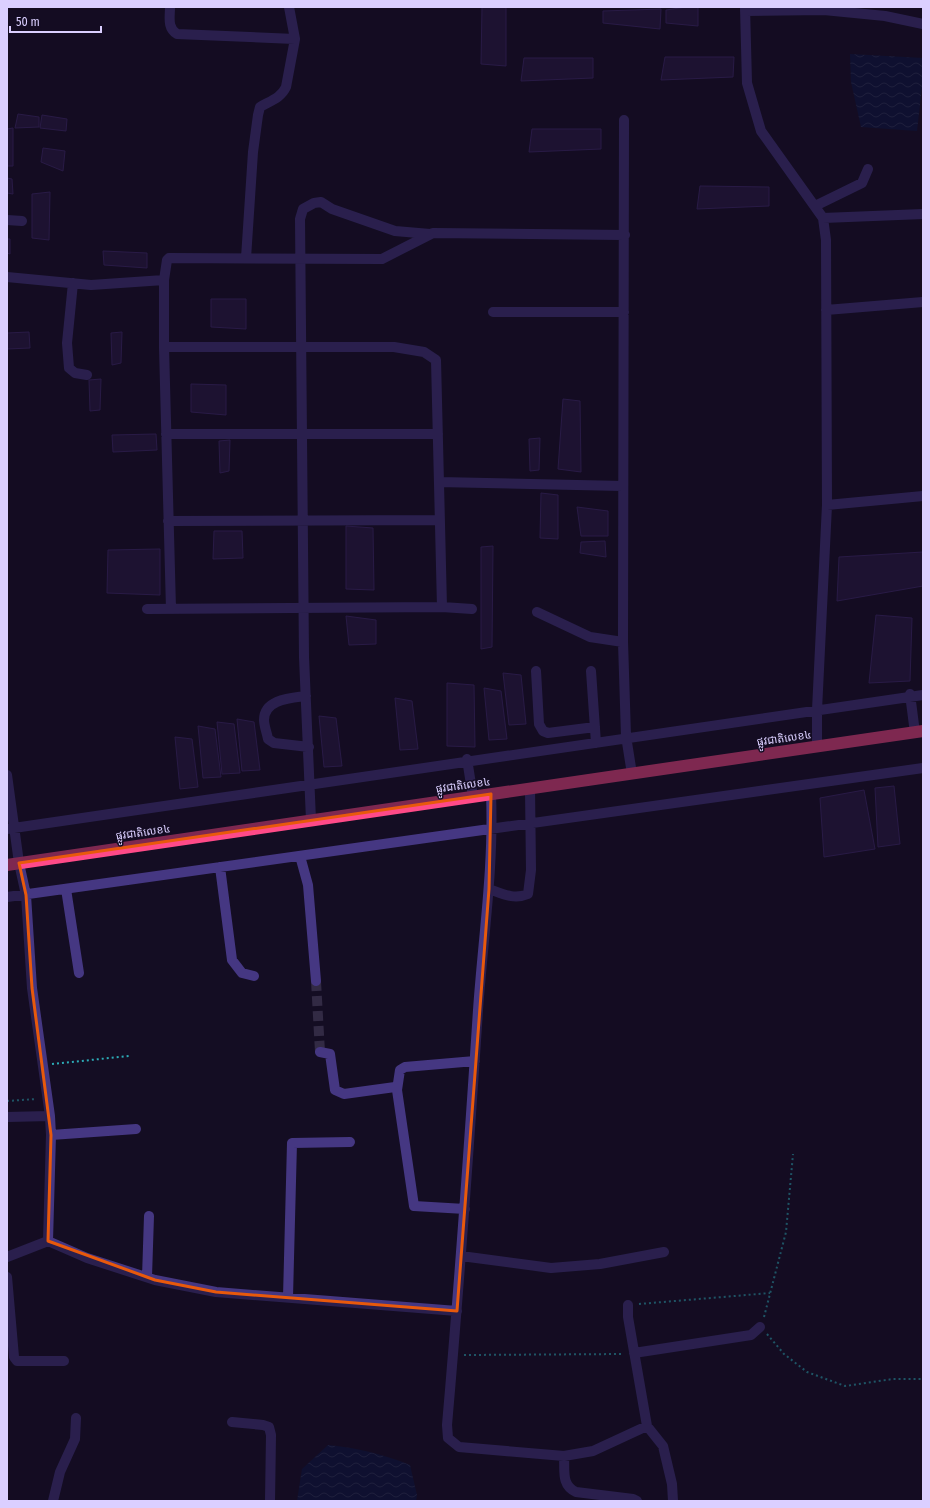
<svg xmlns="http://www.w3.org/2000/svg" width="930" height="1508" viewBox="0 0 930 1508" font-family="'Fira Sans Condensed','Noto Sans Khmer',sans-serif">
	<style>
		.water { fill: url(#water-waves) }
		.building { fill: #281944; stroke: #422b70 }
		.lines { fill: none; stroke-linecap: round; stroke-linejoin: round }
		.minor-tunnel { stroke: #322a44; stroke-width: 10; stroke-dasharray: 10 5; stroke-linecap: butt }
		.path { stroke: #2cabb6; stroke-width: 2; stroke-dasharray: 2 3; stroke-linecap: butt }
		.minor { stroke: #453782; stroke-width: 10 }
		.highway { stroke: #ff4a88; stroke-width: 12 }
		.marked { fill: none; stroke: #e8590c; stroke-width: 3; stroke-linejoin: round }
		.labels { text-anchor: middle; stroke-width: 3; stroke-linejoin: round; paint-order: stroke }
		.street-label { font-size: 11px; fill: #dbcfff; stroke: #140d23 }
	</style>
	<defs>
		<pattern id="water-waves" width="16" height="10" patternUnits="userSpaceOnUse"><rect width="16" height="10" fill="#091540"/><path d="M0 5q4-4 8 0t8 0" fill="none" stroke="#2c365d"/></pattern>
	</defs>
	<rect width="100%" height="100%" fill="#140d23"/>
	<path class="water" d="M850 54 923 58V78L917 131 861 127 851 82Z
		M328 1445C357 1448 383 1454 410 1465L417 1495 416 1501H297L302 1469Z"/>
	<path class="building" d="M482 7H506V66L481 64Z
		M686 7H698V26L666 23V10Z
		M661 9 660 29 603 23V11Z
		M665 57H734L733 77 661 80Z
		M524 58H593V78L521 81Z
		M18 114 39 117V127L15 128Z
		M42 115 67 119 66 131 40 128Z
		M13 128V166H7V129Z
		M532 129H601V149L529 152Z
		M43 148 65 151 63 171 41 162Z
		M7 178 12 179 13 194 7 193Z
		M700 186 769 187V206L697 209Z
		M50 192 49 240 32 238V194Z
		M7 239H10V254L7 253Z
		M103 251 147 253V268L104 265Z
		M211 299H246V329L211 327Z
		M29 332 30 348 7 349V333Z
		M122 332 121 363 112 365 111 333Z
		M101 379 100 410 90 411 89 380Z
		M191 384 226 385V415L191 412Z
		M563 399 580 401 581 472 558 469Z
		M156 434 157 450 113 452 112 435Z
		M540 438 539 470 530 471 529 439Z
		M230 440 229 471 220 473 219 441Z
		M541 493 558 495V539L540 538Z
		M577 507 608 511V536H581Z
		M346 526 373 528 374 590 346 589Z
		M214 531H242L243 558 213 559Z
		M605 541 606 557 580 553 581 542Z
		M493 546 492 647 481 649V547Z
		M160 549V595L107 593 108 550Z
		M923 552V586L837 601 839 557Z
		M876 615 912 618 910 681 869 683Z
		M346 616 376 620V644L349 645Z
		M503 673 521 675 526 724 509 725Z
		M447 683 474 685 475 747 447 746Z
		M484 688 501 691 507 739 489 740Z
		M395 698 412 701 418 749 400 750Z
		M319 716 336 718 342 766 324 767Z
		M237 719 254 722 260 770 242 771Z
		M217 722 234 724 240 773 222 774Z
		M198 726 215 729 221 777 203 778Z
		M175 737 192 739 198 787 180 789Z
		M894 786 900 844 878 847 875 788Z
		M864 790 875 849 824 857 820 798Z"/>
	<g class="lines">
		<path class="minor-tunnel" d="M316 981 320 1052"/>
		<path class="path" d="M52 1064 129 1056
			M7 1101 36 1099
			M639 1304 770 1293
			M764 1317 786 1232 793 1154
			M767 1334 784 1354 807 1372 845 1386 893 1379H923
			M464 1355 624 1354"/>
		<path class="minor" d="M170 7C170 17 167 28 177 34L295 39
			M745 7 747 83 761 131 823 218 826 240 827 505 817 710V747
			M745 11 824 10 885 16 923 24
			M624 120 623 642 626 736 632 774
			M815 206 862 183 868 169
			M823 218 923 214
			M7 220 22 221
			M246 258 253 152 258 115 260 107C270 101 281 98 286 87L295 39 289 7
			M7 277 91 285 164 280
			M73 283 67 343 69 368 75 373 87 375
			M826 310 923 302
			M493 312H624
			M164 347H394L424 352 436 360 442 607
			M166 434H438
			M439 482 623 486
			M827 505 923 496
			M168 521 440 520
			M147 609 442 607 472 609
			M171 609 164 347V280L167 260 169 258 382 259 433 233 625 235
			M537 612 590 637 623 642
			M536 671 539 724 543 731 548 733 595 727
			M591 671 596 743
			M910 694 915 733
			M306 696C291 698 264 699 264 720 264 726 267 733 268 739L274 743 309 747
			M467 759 473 797
			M7 775 19 863 26 895 32 988 50 1116 51 1135 48 1241 87 1258 155 1280 216 1292 457 1311
			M491 794C494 867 483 938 478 1010 469 1148 459 1287 447 1425L448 1438 459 1447 564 1456 593 1451 647 1426 663 1446 672 1484 673 1501
			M311 820 304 657 300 219 303 209 314 203 321 202 332 209 395 231 430 234
			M7 829 923 695
			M300 856 308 885 316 981
			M220 867 232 960 242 973 254 976
			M66 889 79 973
			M489 889C503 894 514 900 528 894L531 870 530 789
			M7 897 923 768
			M320 1052 330 1054 335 1090 344 1094 395 1087 397 1090 414 1206 465 1209
			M397 1090 400 1070 405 1067 475 1061
			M7 1117 50 1116
			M51 1135 136 1129
			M461 1256 551 1268 600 1264 664 1252
			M7 1257 48 1241
			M7 1277 14 1357 17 1361H64
			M147 1277 149 1216
			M288 1297 292 1143 350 1142
			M628 1305V1317L647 1426
			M634 1353 751 1335 760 1327
			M232 1422 263 1425 269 1427 271 1435 270 1501
			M564 1456C565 1471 561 1485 576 1492L633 1499 637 1501
			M53 1501 60 1472 75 1439 76 1418"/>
		<path class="highway" d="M7 865 923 731"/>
	</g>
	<path d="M0 0H930V1508H0ZM491 794 489 889 457 1311 216 1292 155 1280 48 1241 51 1135 32 988 26 895 19 863Z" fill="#140d23" fill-opacity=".55" fill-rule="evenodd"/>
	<path class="marked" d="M491 794 489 889 457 1311 216 1292 155 1280 48 1241 51 1135 32 988 26 895 19 863Z"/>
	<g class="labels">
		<g class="street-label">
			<text transform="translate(784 738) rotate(-8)" y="4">ផ្លូវជាតិលេខ៤</text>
			<text transform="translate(463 785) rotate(-8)" y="4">ផ្លូវជាតិលេខ៤</text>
			<text transform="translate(143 832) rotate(-8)" y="4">ផ្លូវជាតិលេខ៤</text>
		</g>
	</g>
	<rect width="930" height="1508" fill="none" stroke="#dbcfff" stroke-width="16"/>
	<path d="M10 26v6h91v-6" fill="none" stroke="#dbcfff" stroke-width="2"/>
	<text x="16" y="26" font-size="12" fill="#dbcfff" stroke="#140d23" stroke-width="3" paint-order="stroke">50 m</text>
</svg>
